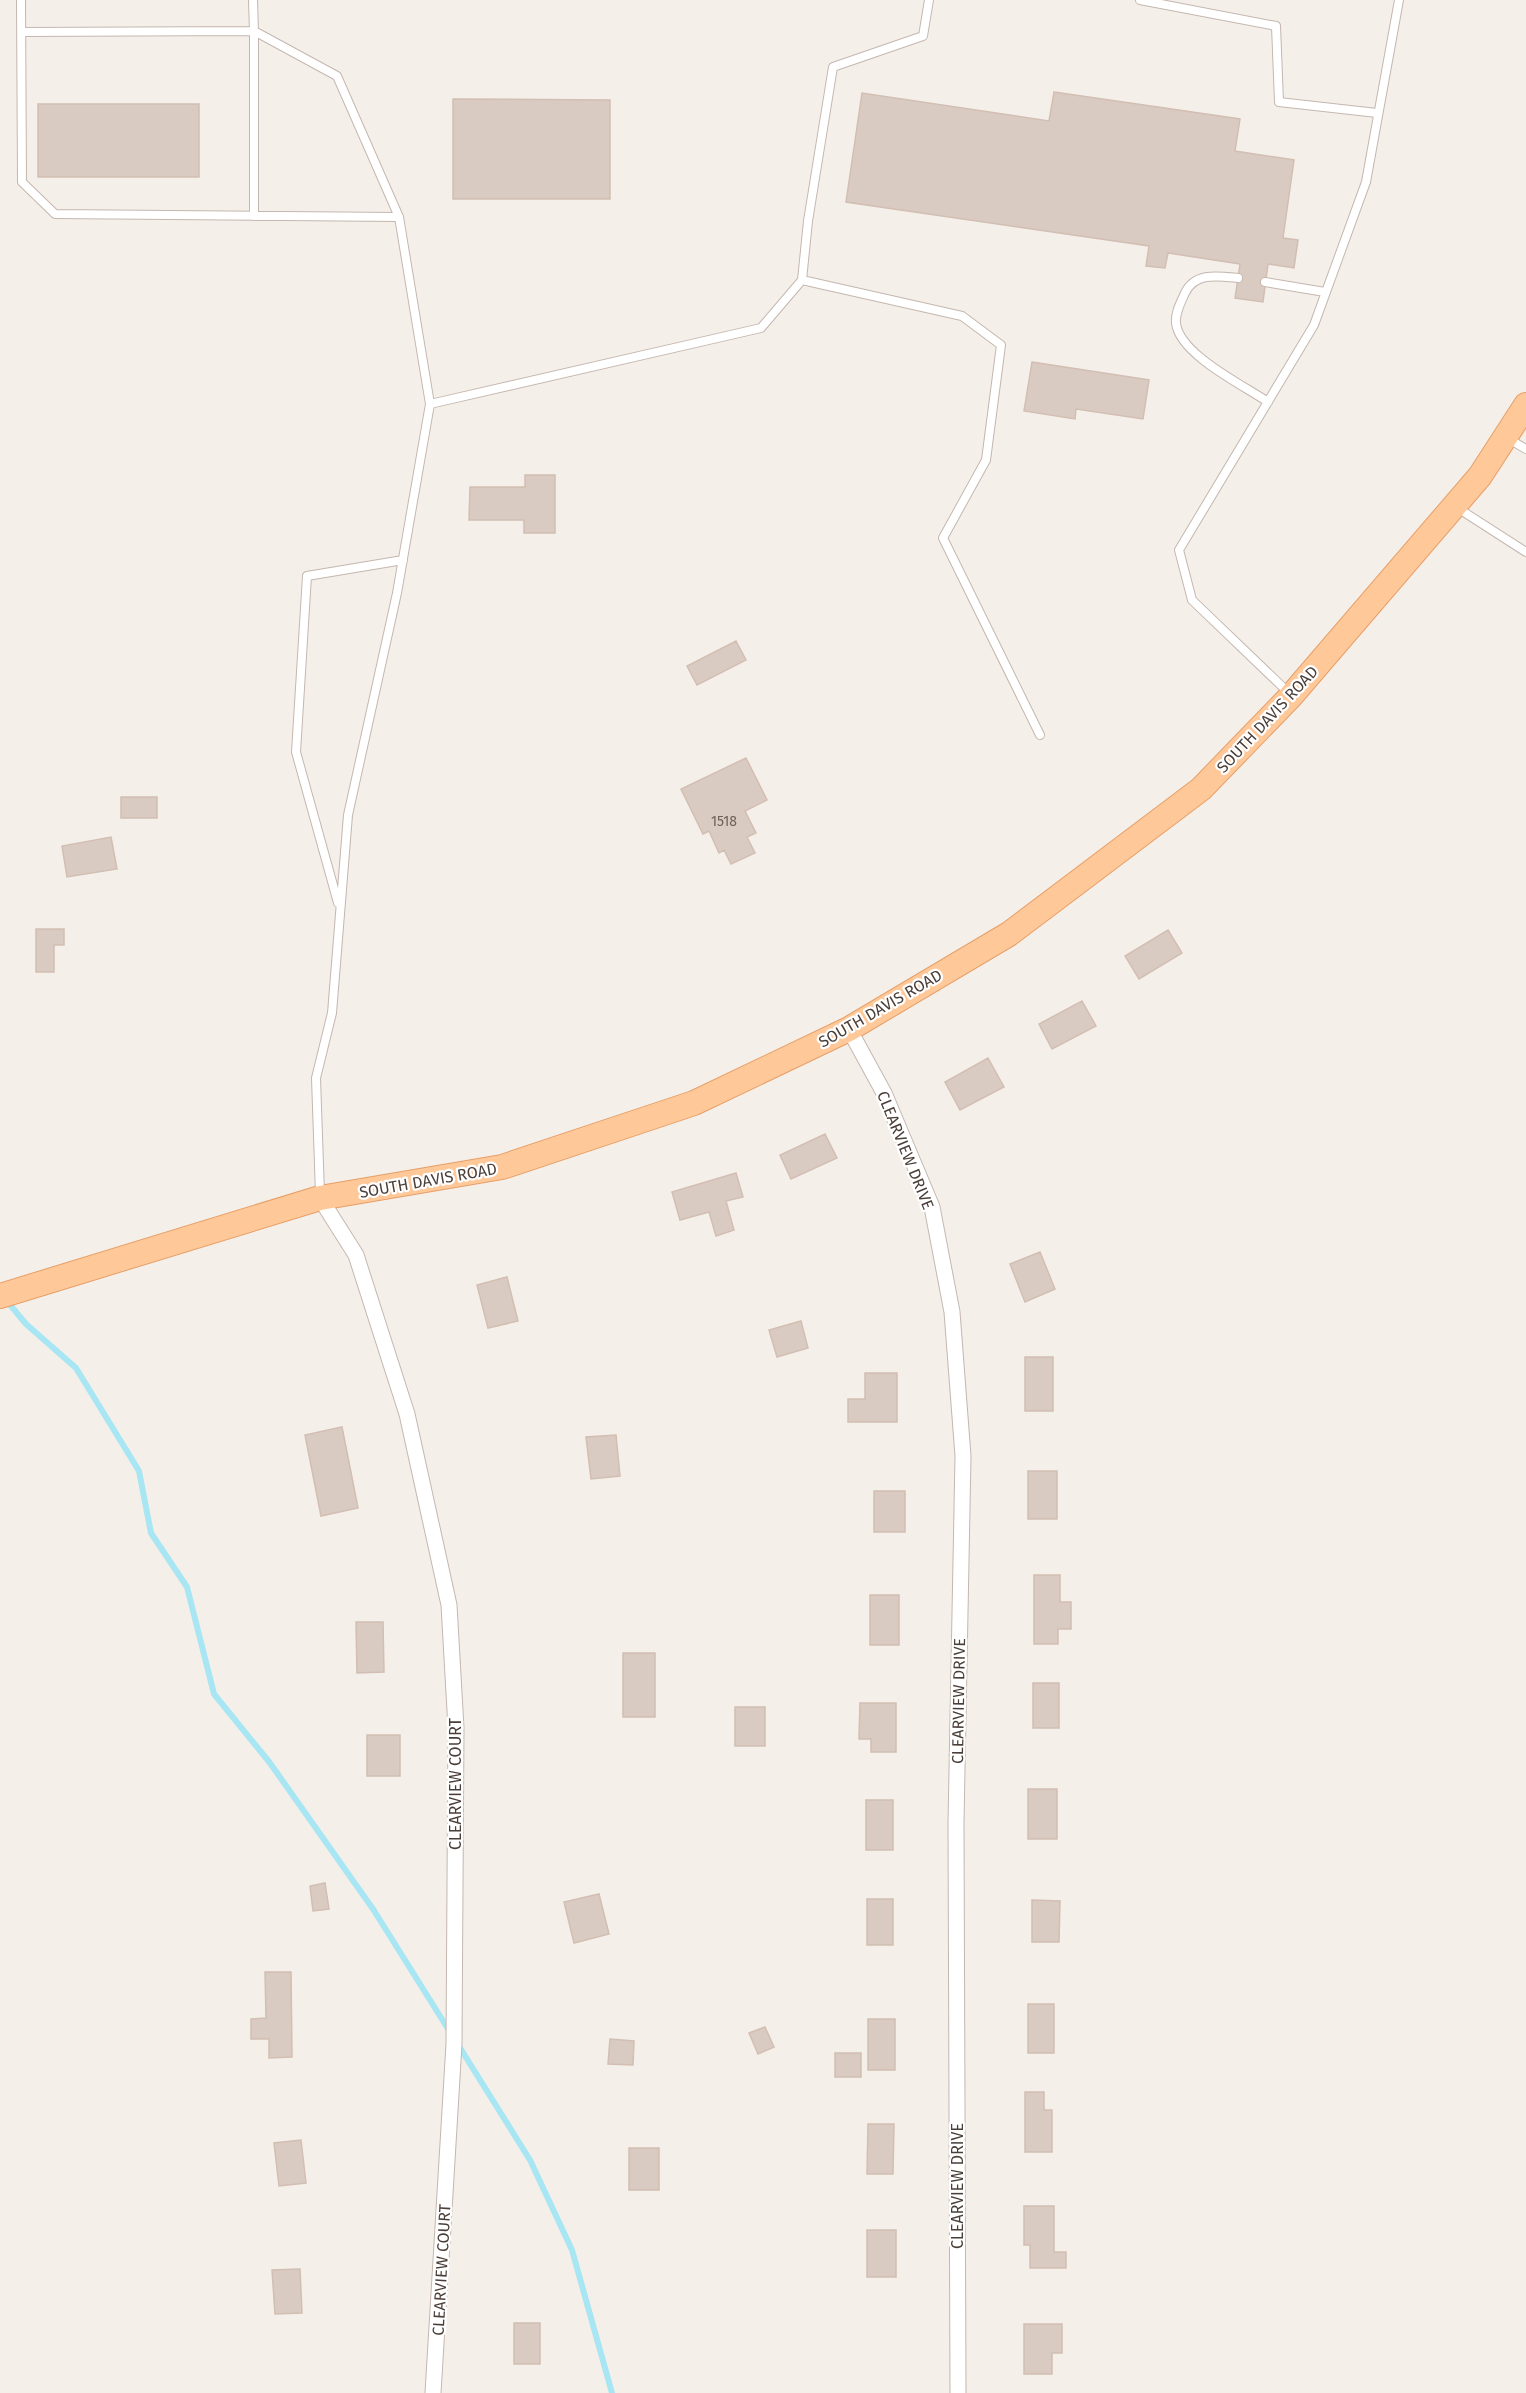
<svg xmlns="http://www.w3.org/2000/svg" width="1526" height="2393" viewBox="0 0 1526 2393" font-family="'Fira Sans',sans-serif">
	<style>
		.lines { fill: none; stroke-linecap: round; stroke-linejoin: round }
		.stream { stroke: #a7e6f2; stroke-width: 6 }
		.building { fill: #dacbc2; stroke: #d2beb2; stroke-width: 1.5 }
		.service-casing { stroke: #c4b7af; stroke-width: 10 }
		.minor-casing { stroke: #c4b7af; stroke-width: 17 }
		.primary-casing { stroke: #e69f67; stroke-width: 26 }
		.service { stroke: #fff; stroke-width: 8 }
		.minor { stroke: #fff; stroke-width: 15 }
		.primary { stroke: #ffc899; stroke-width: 24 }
		.labels { text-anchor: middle; stroke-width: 4.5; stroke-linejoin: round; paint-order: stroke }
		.number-label { font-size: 14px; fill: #6e615a }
		.street-label { font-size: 16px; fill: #4a3e38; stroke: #fff }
	</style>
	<rect width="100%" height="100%" fill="#f5efea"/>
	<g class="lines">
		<path class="stream" d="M6 1300 26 1324 76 1368 139 1471 151 1533 187 1587 214 1694 270 1763 373 1909 450 2032
			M457 2043 530 2160 572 2250 612 2393"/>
	</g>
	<path class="building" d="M1054 92 1240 119 1235 151 1294 160 1283 238 1298 240 1294 268 1268 264 1263 302 1235 298 1240 264 1168 253 1165 268 1146 266 1149 246 846 202 862 93 1049 121Z
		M453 99 610 100V199H453Z
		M38 104H199V177H38Z
		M1032 362 1149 380 1143 419 1076 409 1075 419 1024 411Z
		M525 475H555V533H524V520H469L470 487H525Z
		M736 641 746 660 697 685 687 666Z
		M746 758 767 800 745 811 756 833 747 837 755 853 731 864 724 850 719 853 709 831 703 834 681 789Z
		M121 797H157V818H121Z
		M111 837 117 869 67 877 62 846Z
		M36 929H64V945H54V972H36Z
		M1168 930 1182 953 1139 979 1125 956Z
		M1082 1001 1096 1026 1052 1049 1039 1024Z
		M988 1058 1004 1087 960 1110 945 1082Z
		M825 1134 837 1158 791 1179 780 1155Z
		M736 1173 743 1197 726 1201 734 1230 716 1236 709 1212 680 1220 672 1192Z
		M1040 1252 1055 1289 1025 1302 1010 1264Z
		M507 1277 518 1321 488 1328 477 1285Z
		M801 1321 808 1348 777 1357 769 1330Z
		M1025 1357H1053V1411H1025Z
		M865 1373H897V1422H848V1399H865Z
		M342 1427 358 1508 321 1516 305 1435Z
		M616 1435 620 1476 591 1479 586 1437Z
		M1028 1471H1057V1519H1028Z
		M874 1491H905V1532H874Z
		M1034 1575H1060V1602H1071V1629H1058V1644H1034Z
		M870 1595H899V1645H870Z
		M356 1622H383L384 1672 357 1673Z
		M623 1653H655V1717H623Z
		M1033 1683H1059V1728H1033Z
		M860 1703H896V1752H871V1739H859Z
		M735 1707H765V1746H735Z
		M367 1735H400V1776H367Z
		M1028 1789H1057V1839H1028Z
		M866 1800H893V1850H866Z
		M325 1883 329 1909 313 1911 310 1886Z
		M599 1894 609 1934 574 1943 564 1902Z
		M867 1899H893V1945H867Z
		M1032 1900 1060 1901 1059 1942H1032Z
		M265 1972H291L292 2057 269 2058V2039H251V2019L266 2018Z
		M1028 2004H1054V2053H1028Z
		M868 2019H895V2070H868Z
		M765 2027 774 2047 758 2054 749 2033Z
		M610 2039 634 2041 633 2065 608 2064Z
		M835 2053H861V2077H835Z
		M1025 2092H1044V2110H1052V2152H1025Z
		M868 2124H894L893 2174H867Z
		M301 2140 306 2183 279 2186 274 2143Z
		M629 2148H659V2190H629Z
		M1024 2206H1054V2252H1066V2268H1030V2245H1024Z
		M867 2230H896V2277H867Z
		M300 2269 302 2313 275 2314 272 2270Z
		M514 2323H540V2364H514Z
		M1024 2324H1062V2353H1052V2374H1024Z"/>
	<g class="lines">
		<g class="service-casing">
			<path id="service" d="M21 0 22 182 55 214 399 217
				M253 0 254 31 337 76 399 217 430 404 397 593 348 815 332 1013 316 1078 320 1194
				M1140 0 1276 26 1279 102 1377 113
				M21 32 254 31V216
				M1238 278C1218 276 1195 272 1185 293 1181 302 1175 312 1176 323 1179 354 1243 385 1268 402
				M802 280 962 316 1001 345 986 460 943 538 1040 735
				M1265 282 1325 292
				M430 404 761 328 802 280 808 221 833 67 923 36 929 0
				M1507 438 1526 449
				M1456 507 1526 552
				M1290 694 1192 600 1179 550 1314 325 1366 182 1399 0
				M338 903 296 752 307 576 403 560"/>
		</g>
		<g class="minor-casing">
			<path id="minor" d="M849 1029 884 1093 932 1207 952 1312 963 1456 956 1823 958 2393
				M320 1198 356 1255 407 1414 449 1605 456 1728 454 2044 433 2393"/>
		</g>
		<g class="primary-casing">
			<path id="primary" d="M0 1296 320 1198 502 1167 694 1103 849 1029 1009 934 1201 789 1291 696 1480 476 1526 405"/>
		</g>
		<use href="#service" class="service"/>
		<use href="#minor" class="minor"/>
		<use href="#primary" class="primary"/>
	</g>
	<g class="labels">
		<g class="number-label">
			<text x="724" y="826">1518</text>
		</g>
		<g class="street-label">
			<text transform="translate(1267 719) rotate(-47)" y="6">SOUTH DAVIS ROAD</text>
			<text transform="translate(880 1008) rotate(-30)" y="6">SOUTH DAVIS ROAD</text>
			<text transform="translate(906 1150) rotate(68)" y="6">CLEARVIEW DRIVE</text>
			<text transform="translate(428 1180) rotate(-10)" y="6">SOUTH DAVIS ROAD</text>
			<text transform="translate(958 1701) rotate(-89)" y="6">CLEARVIEW DRIVE</text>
			<text transform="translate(455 1784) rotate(-90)" y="6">CLEARVIEW COURT</text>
			<text transform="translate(957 2186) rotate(-90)" y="6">CLEARVIEW DRIVE</text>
			<text transform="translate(441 2270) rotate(-87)" y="6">CLEARVIEW COURT</text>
		</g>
	</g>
</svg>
